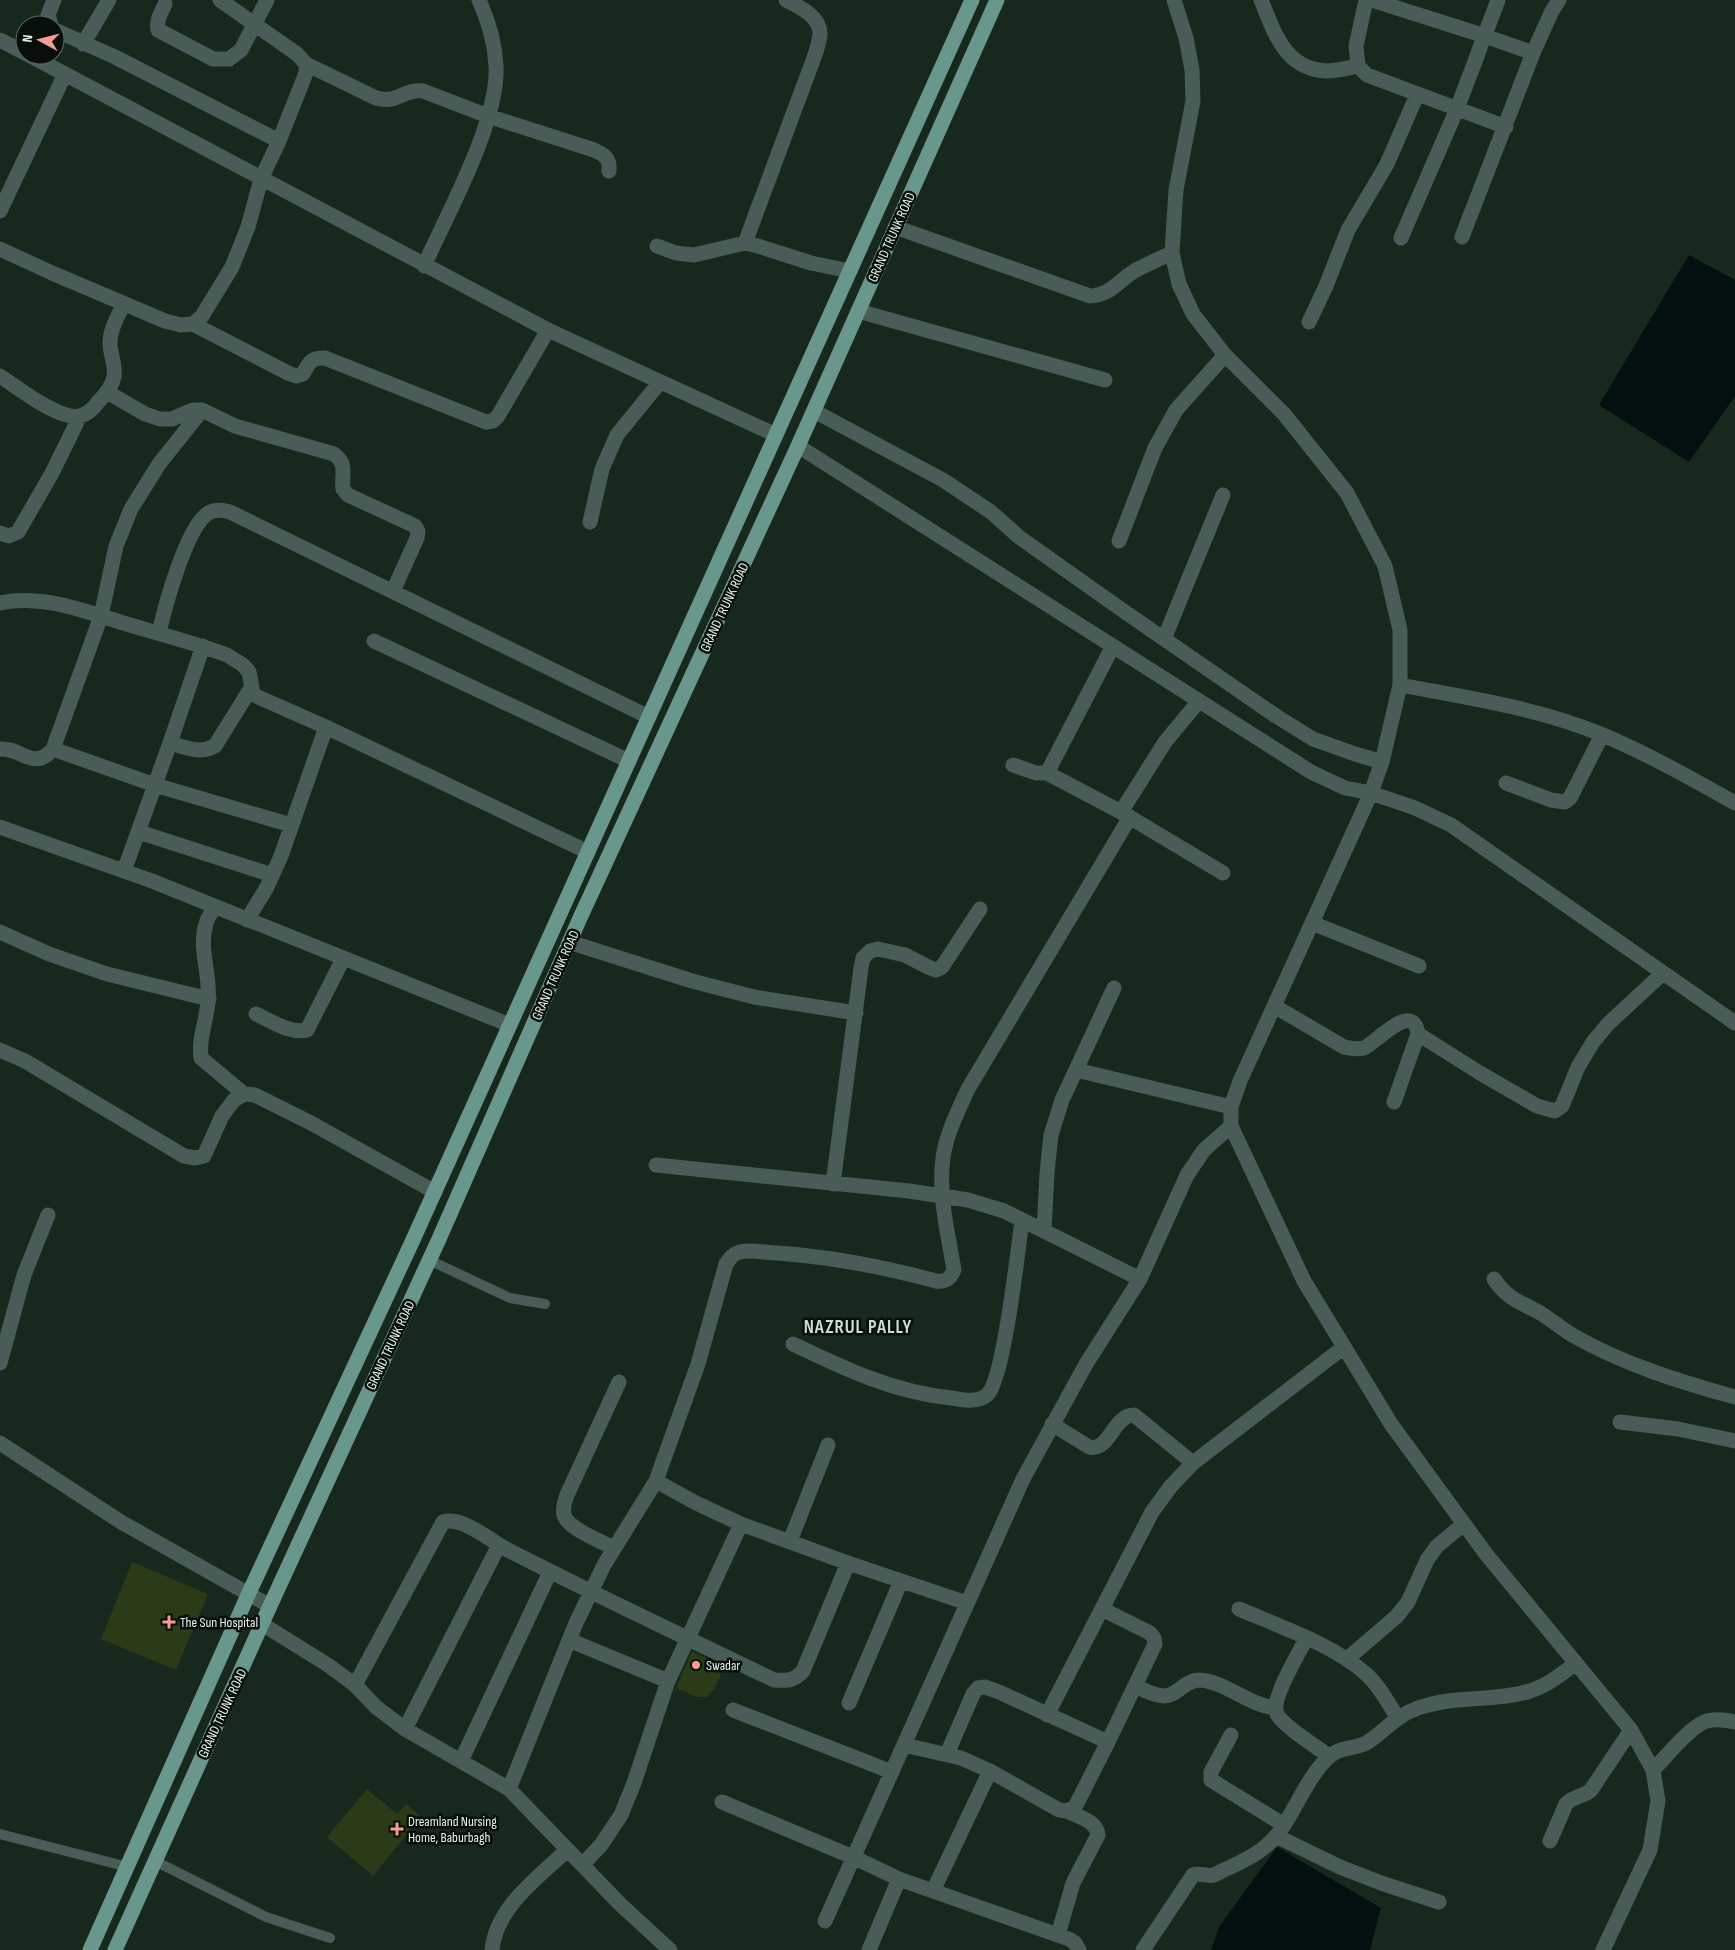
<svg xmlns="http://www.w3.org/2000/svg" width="1735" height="1950" viewBox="0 0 1735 1950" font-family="'Sofia Sans Condensed',sans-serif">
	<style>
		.water { fill: #021012 }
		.building { fill: #2b3a17 }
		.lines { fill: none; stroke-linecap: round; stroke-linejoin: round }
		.lane { stroke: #485d58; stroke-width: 10 }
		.street { stroke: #485d58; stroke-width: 15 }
		.primary { stroke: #6a978d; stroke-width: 15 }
		.poi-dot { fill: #f59c95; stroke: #080f0a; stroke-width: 2 }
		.labels { text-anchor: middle; stroke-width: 5; stroke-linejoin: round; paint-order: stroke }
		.street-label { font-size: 14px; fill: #e6f1e9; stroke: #080f0a }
		.poi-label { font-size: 14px; fill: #e6f1e9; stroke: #080f0a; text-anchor: start }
		.district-label { font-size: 19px; font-weight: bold; letter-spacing: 1px; fill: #c9decf; stroke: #080f0a }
	</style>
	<rect width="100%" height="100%" fill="#17281d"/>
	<path class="water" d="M1689 255 1735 280V396L1689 462 1599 405Z
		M1277 1847 1381 1908 1370 1950H1211L1219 1927Z"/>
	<path class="building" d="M132 1562 208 1594 176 1670 101 1639Z
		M692 1651 706 1658 721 1675 714 1689 707 1697H697L676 1688Z
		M367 1789 397 1814 406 1804 421 1817 373 1876 327 1837Z"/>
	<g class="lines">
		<path class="lane" d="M429 1260 510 1298 545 1304
			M0 1834 128 1867
			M155 1861 266 1917 330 1938"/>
		<path class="street" d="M1174 0 1186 38 1192 70 1193 101 1176 190 1172 253 1179 284 1193 314 1225 355 1284 414 1347 493 1385 566 1400 630V685L1382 762 1371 793 1240 1081 1231 1107V1126L1304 1281 1391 1424 1486 1554 1631 1730 1653 1770 1658 1801 1650 1850 1603 1950
			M1261 0C1275 34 1285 69 1327 71 1337 71 1348 68 1358 66
			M1366 0 1356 46 1358 66 1367 75 1506 127
			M1372 0 1485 36 1533 53
			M165 4C161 13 156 20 158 30L213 59H229L241 50 267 0
			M51 25 48 15 54 0
			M55 30 115 57 279 141
			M0 40 25 53
			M83 44 109 0
			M29 55 548 330 776 435
			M306 64 376 98C398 104 402 89 423 91L488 116 594 150C605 155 610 158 609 171
			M0 211 65 74
			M895 227 1090 296C1110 296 1120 279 1136 270 1148 264 1160 258 1172 253
			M1462 237 1533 53 1552 11 1559 0
			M1401 238 1457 109 1498 0
			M745 243 815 55C817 49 819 42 820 35 821 17 800 7 786 0
			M657 246 676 253 694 255 745 243 758 246 811 263 850 271
			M0 249 52 273 165 321 181 325 193 324 202 316 232 267 248 227 261 179 279 141 306 73V64L297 54 220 0
			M424 266C447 214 499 122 496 66 495 44 488 20 479 0
			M858 311 1105 380
			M1309 322 1326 286 1348 230 1387 164 1417 95
			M193 324 288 373 296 376 303 374C309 363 311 357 325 358L486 422 493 421 498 416 548 330
			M0 376C17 387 60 421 80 416 87 414 94 408 98 402 105 395 112 387 114 377 116 365 110 354 110 343 110 329 118 316 124 304
			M107 392 145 414 160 419H172L193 410H202L235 426 334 454C348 464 341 474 343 489L348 495 415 526 418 531 417 538 393 591
			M814 411 943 480 991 512 1019 537 1125 612 1276 716 1313 739 1355 754 1382 762
			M798 446 1311 772 1345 788 1371 793 1415 808 1451 825 1735 1023
			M590 522 602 469 617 435 660 382
			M0 533 9 536 18 532 52 473 80 416
			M1119 541 1155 448 1176 410 1225 355
			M0 603C41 594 82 610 120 622 156 633 192 642 227 655L243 665 249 672 253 693 258 697 326 727 588 852
			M159 633C165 606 186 529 207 514 214 509 223 510 230 512L649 717
			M1164 639 1223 495
			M374 641 629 761
			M1400 685C1468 698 1539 708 1603 735 1648 754 1692 779 1735 803
			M170 743C187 748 199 754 215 746L251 688
			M0 749C21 747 34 772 53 749L101 616 116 546 131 509 159 464 202 410
			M53 749 155 785 291 825
			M1013 765 1036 773H1047L1113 646
			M1047 773 1121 812 1223 873
			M1506 783 1551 800 1565 802 1570 798 1602 735
			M1121 812 1165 742 1199 701
			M0 827 152 881 510 1025
			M139 832 272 875
			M124 871 170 743 203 646
			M215 907C212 912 207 918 206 924 198 949 211 975 208 1001 207 1020 198 1039 201 1058L244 1094
			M247 920 267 887 281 856 326 727
			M1312 923 1419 966
			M0 932 49 954 107 974 209 999
			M569 942 692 981 754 997 856 1013
			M1274 1006 1344 1047C1350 1048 1357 1050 1364 1048 1375 1044 1413 999 1418 1034L1394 1102
			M256 1014C271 1021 290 1034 307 1030L343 959
			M1418 1034 1480 1073 1537 1106 1555 1111 1562 1106 1578 1067 1593 1042 1608 1024 1663 973
			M0 1050 25 1061 184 1156 195 1158 204 1156 222 1116 234 1100 244 1094 255 1095 311 1123 435 1192
			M1076 1070 1231 1107
			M656 1165 909 1191 968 1200 1004 1211 1140 1279
			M833 1184 861 968 863 958 870 951 878 949 905 955 928 967 936 970 942 967 980 909
			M1044 1231 1047 1173 1051 1135 1062 1100 1114 988
			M1494 1279C1508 1300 1521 1302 1542 1314 1553 1321 1563 1330 1574 1336 1623 1364 1680 1382 1735 1397
			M793 1344C845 1369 893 1392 951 1398 963 1400 977 1403 987 1395 1004 1380 1018 1249 1022 1220
			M0 1363 24 1275 48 1215
			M1620 1422 1678 1429 1735 1441
			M1052 1424 1089 1447C1110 1452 1113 1415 1134 1415L1193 1463
			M0 1443 121 1522 270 1606
			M656 1481 696 1503 741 1524 848 1563 967 1603
			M790 1541 828 1445
			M614 1548C602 1542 567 1528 564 1515 562 1508 565 1501 567 1495L619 1382
			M1239 1609C1279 1626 1334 1645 1366 1674 1379 1685 1388 1703 1397 1717
			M262 1624 328 1665 355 1685 376 1707 405 1729 509 1789 620 1904 670 1950
			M1306 1639C1299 1653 1270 1700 1277 1714 1283 1726 1317 1747 1329 1756
			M569 1640 668 1681
			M1347 1659 1397 1616 1408 1602 1427 1560 1437 1546 1464 1524
			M355 1685 443 1522C462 1516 491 1541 508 1550 595 1595 685 1637 774 1680 787 1681 794 1681 803 1671L848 1563
			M1135 1686C1144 1690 1154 1696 1164 1696 1177 1696 1185 1680 1199 1680 1225 1681 1248 1705 1275 1708
			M849 1703 901 1581
			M733 1710 892 1772
			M1047 1715 1152 1512 1171 1486 1193 1463 1344 1347
			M405 1729 499 1545
			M1231 1735 1211 1772V1780L1284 1825
			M904 1745 961 1758 990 1771 1059 1810 1067 1811 1075 1807 1108 1742 1155 1644 1154 1638 1150 1633 1102 1609
			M947 1754 973 1694 978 1688 985 1687 999 1692 1108 1742
			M461 1761 550 1572
			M1653 1770C1666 1757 1688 1729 1704 1722 1713 1718 1726 1720 1735 1722
			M509 1789 576 1623 604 1565 656 1481 698 1364 726 1264C730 1258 733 1254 740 1252 751 1249 766 1253 778 1253 832 1257 884 1267 936 1281 946 1282 950 1279 954 1270 948 1233 938 1196 943 1158 946 1134 958 1111 968 1089L1130 817
			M722 1802 853 1857 899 1879 1069 1939 1075 1943 1079 1950
			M1276 1836 1340 1867 1381 1883 1439 1902
			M1550 1841 1566 1804C1573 1796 1583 1797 1591 1790L1631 1730
			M582 1865 601 1845 621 1815 634 1783 668 1681 741 1524
			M933 1891 990 1771
			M825 1921 1023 1479 1086 1364 1140 1279 1187 1175 1204 1150 1231 1126
			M1058 1935 1073 1883 1098 1835C1097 1821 1079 1817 1067 1811
			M492 1950C496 1907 538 1878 567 1850
			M869 1950 899 1879
			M1143 1950 1193 1875C1200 1872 1206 1877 1214 1875 1236 1864 1261 1855 1277 1835 1295 1813 1311 1766 1336 1752 1346 1747 1359 1748 1368 1742 1386 1730 1395 1716 1418 1708 1454 1695 1494 1702 1530 1691 1547 1686 1561 1674 1575 1664"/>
		<path class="primary" d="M90 1950 248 1595 412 1242 972 0
			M115 1950 270 1606 439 1239 580 918 798 446 997 0"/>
	</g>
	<g class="poi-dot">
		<path d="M166.5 1614.5h5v5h5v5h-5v5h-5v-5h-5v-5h5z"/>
		<circle cx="696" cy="1665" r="5"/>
		<path d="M394.5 1821.5h5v5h5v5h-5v5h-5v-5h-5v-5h5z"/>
	</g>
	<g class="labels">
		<g class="street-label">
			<text transform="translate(891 237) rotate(-66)" y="5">GRAND TRUNK ROAD</text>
			<text transform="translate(724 607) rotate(-65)" y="5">GRAND TRUNK ROAD</text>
			<text transform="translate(555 975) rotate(-66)" y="5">GRAND TRUNK ROAD</text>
			<text transform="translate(390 1345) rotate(-65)" y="5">GRAND TRUNK ROAD</text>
			<text transform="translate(222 1713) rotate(-65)" y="5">GRAND TRUNK ROAD</text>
		</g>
		<g class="poi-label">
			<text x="180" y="1627">The Sun Hospital</text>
			<text x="706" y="1670">Swadar</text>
			<text x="408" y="1826">Dreamland Nursing<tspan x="408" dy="16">Home, Baburbagh</tspan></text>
		</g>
		<g class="district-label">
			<text x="858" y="1333">NAZRUL PALLY</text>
		</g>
	</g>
	<g transform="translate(40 40) rotate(277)"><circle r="24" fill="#080f0a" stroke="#616963"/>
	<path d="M0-4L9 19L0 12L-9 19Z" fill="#f59c95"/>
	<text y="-8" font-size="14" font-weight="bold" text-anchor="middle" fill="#e6f1e9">N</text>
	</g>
</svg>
